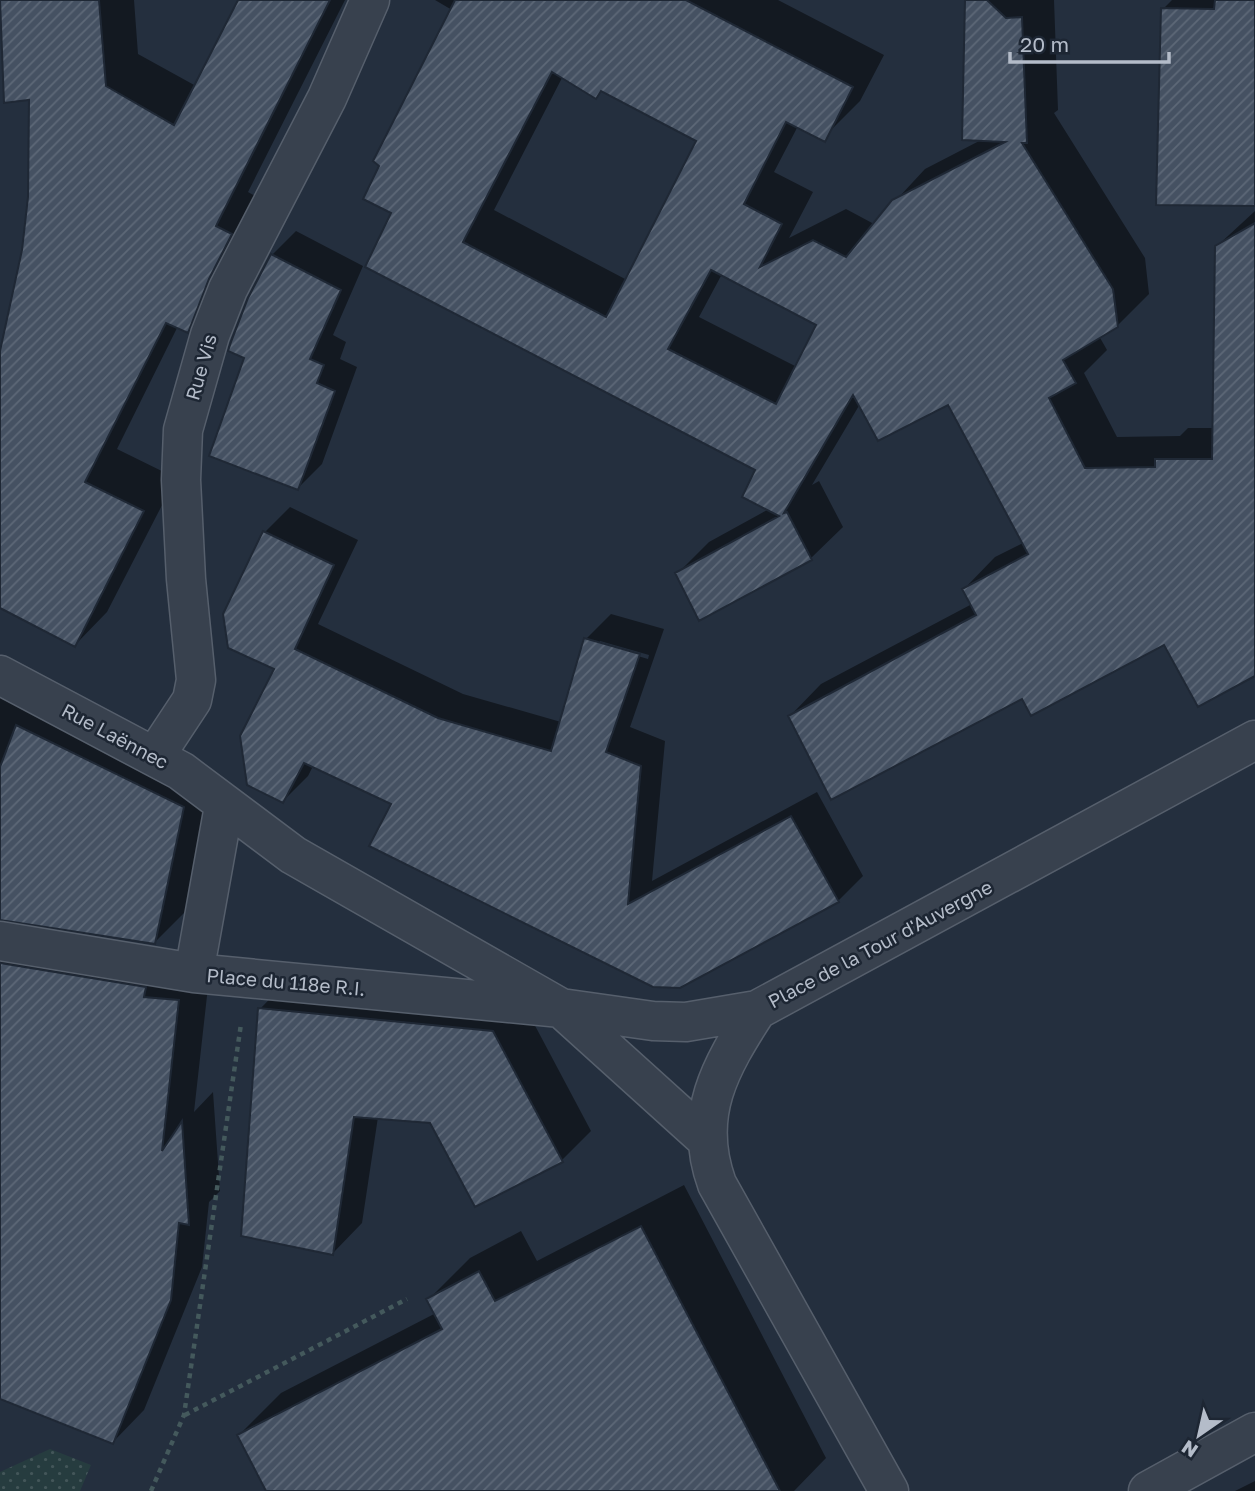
<svg xmlns="http://www.w3.org/2000/svg" width="1255" height="1491" viewBox="0 0 1255 1491" font-family="'Golos Text',sans-serif">
	<style>
		.garden { fill: url(#garden-dots) }
		.shadow { fill: #0007; fill-rule: evenodd }
		.building { fill: url(#building-hatch); stroke: #1f2835; stroke-width: 2; fill-rule: evenodd }
		.lines { fill: none; stroke-linecap: round; stroke-linejoin: round }
		.minor-casing { stroke: #565f6c; stroke-width: 41 }
		.path { stroke: #44595c; stroke-width: 4.5; stroke-dasharray: 5 5; stroke-linecap: butt }
		.minor { stroke: #38414e; stroke-width: 38 }
		.labels { text-anchor: middle; stroke-width: 5; stroke-linejoin: round; paint-order: stroke }
		.street-label { font-size: 19px; fill: #b4bcc9; stroke: #1d2633 }
	</style>
	<defs>
		<pattern id="garden-dots" width="8" height="8" patternUnits="userSpaceOnUse" patternTransform="scale(1.75)"><rect width="8" height="8" fill="#263c3f"/><path d="M2 2h.1M6 6h.1" fill="none" stroke="#435659" stroke-width="1.8" stroke-linecap="round"/></pattern>
		<pattern id="building-hatch" width="6" height="6" patternUnits="userSpaceOnUse" patternTransform="scale(1.75)"><rect width="6" height="6" fill="#455162"/><path d="M-1 1l2-2M0 6l6-6M5 7l2-2" fill="none" stroke="#5d6877"/></pattern>
	</defs>
	<rect width="100%" height="100%" fill="#242f3e"/>
	<path class="garden" d="M50 1449 91 1465 80 1491H0V1472Z"/>
	<path class="shadow" d="M0 0H134L138 54 196 86 240 0H345L248 192 264 201 220 298 187 331 178 326 117 449 176 478 107 612 75 645 0 606V359L24 250 30 197 31 98 6 101Z
		M435 0H778L884 55 860 101 828 133 798 126 774 172 813 192 789 238 846 209 874 224 925 169 983 139 967 0H1054L1058 110 1054 113 1145 258 1149 294 1117 326 1099 336 1107 350 1084 373 1117 437 1180 436 1188 428H1214L1216 247 1255 211V674L1164 642 1023 697 790 716 821 684 972 604 964 589 995 557 1023 543 949 403 860 404 812 485 819 481 843 527 811 558 700 618 677 574 709 542 769 509 758 469 393 213 452 10ZM563 76 596 97 603 90 699 140 627 280 494 210ZM722 274 819 324 797 367 699 317Z
		M1172 0H1255V204L1163 9Z
		M296 231 363 266 333 335 346 342 340 359 357 367 322 464 298 488 246 358 272 255Z
		M290 507 358 540 318 624 463 694 561 722 586 639 611 614 664 629 630 727 665 741 652 881 817 792 863 876 838 901 653 985 393 803 313 766 308 776 283 801 265 532ZM600 641 649 655 648 659 600 645Z
		M0 671 215 775 186 911 154 943 13 919 17 926 210 969 194 1112 213 1092 220 1191 209 1202 202 1267 144 1410 113 1442 0 1397Z
		M289 979 523 1003 591 1131 562 1160 431 1122 378 1117 362 1223 333 1253 260 1009Z
		M684 1185 826 1458 794 1491H268L239 1435 281 1393 436 1313 429 1299 470 1258 521 1231 537 1261Z
		M1255 1481V1491H1235Z"/>
	<path class="building" d="M0 0H99L106 86 174 125 238 0H330L216 226 232 234 209 279 188 333 166 323 85 482 144 511 75 647 0 608V351L22 250 28 197 29 100 4 103Z
		M455 0H686L853 87 825 142 786 122 744 204 782 224 760 267 813 240 846 257 892 200 1005 142 962 140 965 0H987L1006 18 1022 17 1027 143H1022L1113 289 1118 327 1063 360 1076 383 1049 398 1085 468 1155 467V459H1212L1215 246 1255 223V676L1198 707 1164 645 1031 716 1022 699 831 800 788 716 976 615 962 589 1028 554 948 405 878 441 853 395 784 513 787 512 812 560 699 621 675 573 779 516 742 497 755 470 365 267 391 213 363 199 379 166 373 161ZM552 72 596 99 601 91 696 141 606 317 463 242ZM711 270 816 325 776 404 668 349Z
		M1215 0H1255V206L1156 205 1161 8 1214 9Z
		M271 254 341 290 310 359 324 365 317 383 335 391 298 490 209 456 244 358 228 351 231 342 248 298Z
		M263 531 334 565 295 649 438 718 551 751 584 638 640 654 606 752 641 766 628 904 791 816 839 902 680 988 653 987 369 846 391 804 304 763 283 803 247 785 240 736 274 669 228 648 223 614Z
		M16 725 184 807 155 944 0 920V767Z
		M0 963 146 987 144 997 179 1000 162 1151 182 1121 189 1225 179 1223 171 1300 113 1444 0 1399Z
		M258 1008 493 1031 563 1162 475 1207 430 1123 354 1117 333 1255 241 1236Z
		M641 1226 780 1491H266L237 1435 442 1329 426 1299 479 1271 495 1301Z"/>
	<g class="lines">
		<g class="minor-casing">
			<path id="minor" d="M0 675 181 771 293 855 561 1008 706 1139
				M155 756 192 700 196 680 186 579 181 480 183 430 210 335 228 289 327 98 370 0
				M0 941 194 973 561 1008 653 1021 686 1022 757 1010
				M194 973 224 806
				M889 1491 717 1184C692 1115 720 1067 757 1010L1255 740
				M1148 1491 1255 1432"/>
		</g>
		<path class="path" d="M185 1415 407 1299
			M151 1491 184 1415 241 1024"/>
		<use href="#minor" class="minor"/>
	</g>
	<g class="labels">
		<g class="street-label">
			<text transform="translate(201 367) rotate(-74)" y="7">Rue Vis</text>
			<text transform="translate(115 736) rotate(28)" y="7">Rue Laënnec</text>
			<text transform="translate(880 944) rotate(-28)" y="7">Place de la Tour d'Auvergne</text>
			<text transform="translate(286 982) rotate(5)" y="7">Place du 118e R.I.</text>
		</g>
	</g>
	<g transform="translate(1199 1435) rotate(214)" stroke="#1d2633" stroke-width="5" paint-order="stroke">
	<path d="M0-5L12 26L0 18L-12 26Z" fill="#b4bcc9"/>
	<text y="-10" font-size="19" font-weight="bold" text-anchor="middle" fill="#b4bcc9">N</text>
	</g>
	<path d="M1010 52v10h159v-10" fill="none" stroke="#b4bcc9" stroke-width="3.5"/>
	<text x="1020" y="52" font-size="21" fill="#b4bcc9" stroke="#1d2633" stroke-width="5" paint-order="stroke">20 m</text>
</svg>
